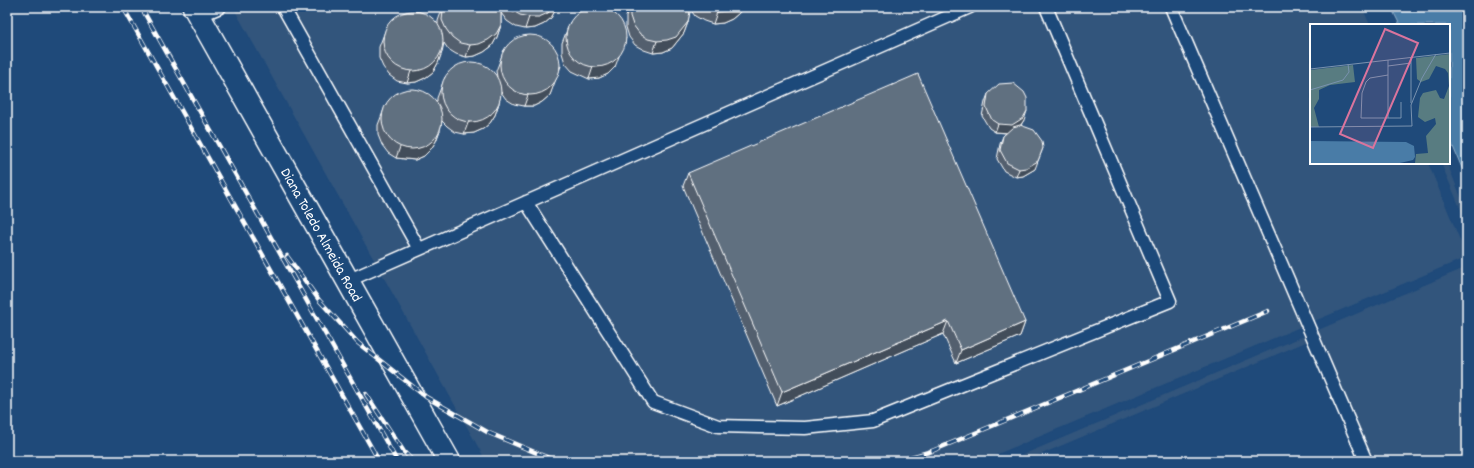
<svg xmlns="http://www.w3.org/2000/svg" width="1474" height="468" viewBox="0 0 1474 468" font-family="Dekko,sans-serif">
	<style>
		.built { fill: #32557c }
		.water { fill: #497ca7; stroke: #92b0ca }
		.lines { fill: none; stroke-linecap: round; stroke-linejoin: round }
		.lane-casing { stroke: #fff; stroke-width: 15 }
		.street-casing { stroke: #fff; stroke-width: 25 }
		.lane { stroke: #1f4a7a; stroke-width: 12 }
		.street { stroke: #1f4a7a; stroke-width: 22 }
		.rail-casing { stroke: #fff; stroke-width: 4.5 }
		.rail { stroke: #1f4a7a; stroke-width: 3; stroke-dasharray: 9; stroke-linecap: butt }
		.wall { fill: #535f6e; stroke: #fff }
		.shaded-wall { fill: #434e5a; stroke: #fff }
		.building { fill: #606f80; stroke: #fff }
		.labels { text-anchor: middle; stroke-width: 4; stroke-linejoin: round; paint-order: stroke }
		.street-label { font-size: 15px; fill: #fff; stroke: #1f4a7a }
		.inset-road { fill: none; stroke: #7992af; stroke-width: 1 }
		.view { fill: #da749d; fill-opacity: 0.15; stroke: #da749d; stroke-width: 2 }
		.inset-edge { fill: none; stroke: #fff; stroke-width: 2 }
	</style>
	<rect width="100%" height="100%" fill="#1f4a7a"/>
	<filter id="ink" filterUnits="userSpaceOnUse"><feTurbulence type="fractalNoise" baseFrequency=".025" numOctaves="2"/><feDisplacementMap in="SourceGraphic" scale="8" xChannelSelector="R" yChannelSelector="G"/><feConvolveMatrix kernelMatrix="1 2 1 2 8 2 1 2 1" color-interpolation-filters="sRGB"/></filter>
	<g filter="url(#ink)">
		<path class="built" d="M233 7H1362L1370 25H1311V163H1428L1467 257 981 461H486Z
			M1441 163H1447L1467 212V224Z
			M1467 267V461H1374L1320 336 1025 461H1008Z"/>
		<path class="water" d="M1391 7H1467V180L1449 137V25H1400Z"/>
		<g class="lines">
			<g class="lane-casing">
				<path id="lane" d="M283 7 419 249
					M1171 7 1366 461
					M199 16 220 7
					M526 202 653 402 718 426 805 428 873 421 1170 301 1046 7
					M347 281 970 7"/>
			</g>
			<g class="street-casing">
				<g id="street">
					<path id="s1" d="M194 7 449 461"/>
				</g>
			</g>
			<use href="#lane" class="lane"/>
			<use href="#street" class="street"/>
			<g class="rail-casing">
				<path id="rail" d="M123 7 379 461
					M141 7 397 461
					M287 256 319 300 358 343 426 397 489 433 556 461
					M366 394 404 452 413 461
					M897 461 932 451 1268 311"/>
			</g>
			<use href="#rail" class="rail"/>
		</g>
		<path class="wall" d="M443 7H557L551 18 544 24 535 28 525 29 516 27 507 21 501 13V25L497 37 492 46 484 52 475 56 466 57 456 54 448 49 444 43 442 52 438 63 433 72 425 78 416 82 407 83 397 81 389 75 383 67 379 58V47L387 26 438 24V21Z
			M629 7H742L739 13 732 19 723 23 713 24 704 21 695 16 690 9 688 22 684 33 672 48 663 52 653 53 644 50 635 45 629 37 626 27V17Z
			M570 22 615 67 608 74 599 78 589 79 572 71 565 63 562 53V43Z
			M504 50 556 77 550 95 542 102 534 106H524L514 104 506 99 501 92 499 103 495 115 490 123 483 129 474 133 464 134 455 132 447 126 442 121 440 130 436 141 431 149 424 156 415 160 396 158 388 153 382 145 378 135V125L386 104 437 101V98L445 77H497L496 71Z
			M988 94 1024 120 1021 125 1035 169 1023 176 1016 177 1004 171 997 159 1000 144 1003 136 1006 133 995 132 989 128 982 116 985 102Z
			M688 173 1025 322 1020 336 956 363 943 334 777 406 683 186Z"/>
		<path class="shaded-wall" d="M554 7H557L551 18 544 24 535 28 525 29 529 17Z
			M736 7H742L739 13 732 19 723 23 713 24 717 12Z
			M688 22 684 33 672 48 663 52 653 53 657 41Z
			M501 25 497 37 492 46 484 52 475 56 466 57 470 45Z
			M626 38 615 67 608 74 599 78 589 79 593 67Z
			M442 52 438 63 433 72 425 78 416 82 407 83 411 71Z
			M561 66 550 95 542 102 534 106H524L528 95Z
			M499 103 495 115 490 123 483 129 474 133 464 134 468 123Z
			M1027 111 1024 120 1020 126 1009 133 995 132 998 124Z
			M440 130 436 141 431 149 424 156 415 160 396 158 400 147Z
			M1043 148 1035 169 1023 176 1016 177 1019 169Z
			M948 321 943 334 777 406 782 392Z
			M1025 322 1020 336 956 363 961 350Z"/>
		<path class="building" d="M443 7H501V25L496 34 488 40 479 44 470 45 460 43 452 37 446 29 442 20 443 10Z
			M509 7H554L548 13 539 17H529L520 15 511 10Z
			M630 7H689L690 12 688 22 676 37 667 40 657 41 648 39 640 34 633 25 630 16Z
			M704 7H736L727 11 717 12 708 10Z
			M566 37a30 30 0 1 1 60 0a30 30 0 1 1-60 0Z
			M383 41a30 30 0 1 1 60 0a30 30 0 1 1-60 0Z
			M500 65a30 30 0 1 1 60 0a30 30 0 1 1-60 0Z
			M441 92a30 30 0 1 1 60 0a30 30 0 1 1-60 0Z
			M918 74 1025 322 961 350 948 321 782 392 688 173Z
			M1013 83 1024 92 1027 98V111L1023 118 1012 125 998 124 992 120 986 107 988 94 999 84Z
			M382 119a30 30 0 1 1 60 0a30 30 0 1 1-60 0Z
			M1020 125 1034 130 1042 141 1043 148 1038 161 1026 168 1019 169 1007 163 1000 150 1003 136 1013 127Z"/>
	</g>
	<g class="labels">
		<g class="street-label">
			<text dy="5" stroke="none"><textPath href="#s1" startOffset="261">Diana Toledo Almeida Road</textPath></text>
		</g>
	</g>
	<g transform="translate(1310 24)">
		<rect width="140" height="140" fill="#1f4a7a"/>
		<path d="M140 30V139H105L106 130 118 129 116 112 126 100 125 94 115 98 108 93 110 74 113 69 126 66 130 74 134 75 139 62 138 49 135 45 126 42 119 55 111 58 107 55 106 34ZM43 41 45 58 20 61 9 66V75L4 84 9 103H0V46Z" fill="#587c81"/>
		<path d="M0 117 96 118 104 122 105 133 103 136 90 139H0Z" fill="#497ca7"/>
		<path class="inset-road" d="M101 33V79M78 36V94H51L52 69 56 58 60 54 78 51M78 42 101 39M0 45 140 29M0 66 33 56 39 48 38 40M78 94H91V78M0 103 102 102 101 81 112 54 126 30"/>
		<path class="view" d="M75 5 108 19 63 124 30 110Z"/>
		<rect width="140" height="140" class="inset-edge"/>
	</g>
	<rect width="1474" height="468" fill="none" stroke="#1f4a7a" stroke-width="24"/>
	<rect x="12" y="12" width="1450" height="444" fill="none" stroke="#fff" stroke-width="1.5" filter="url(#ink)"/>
</svg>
